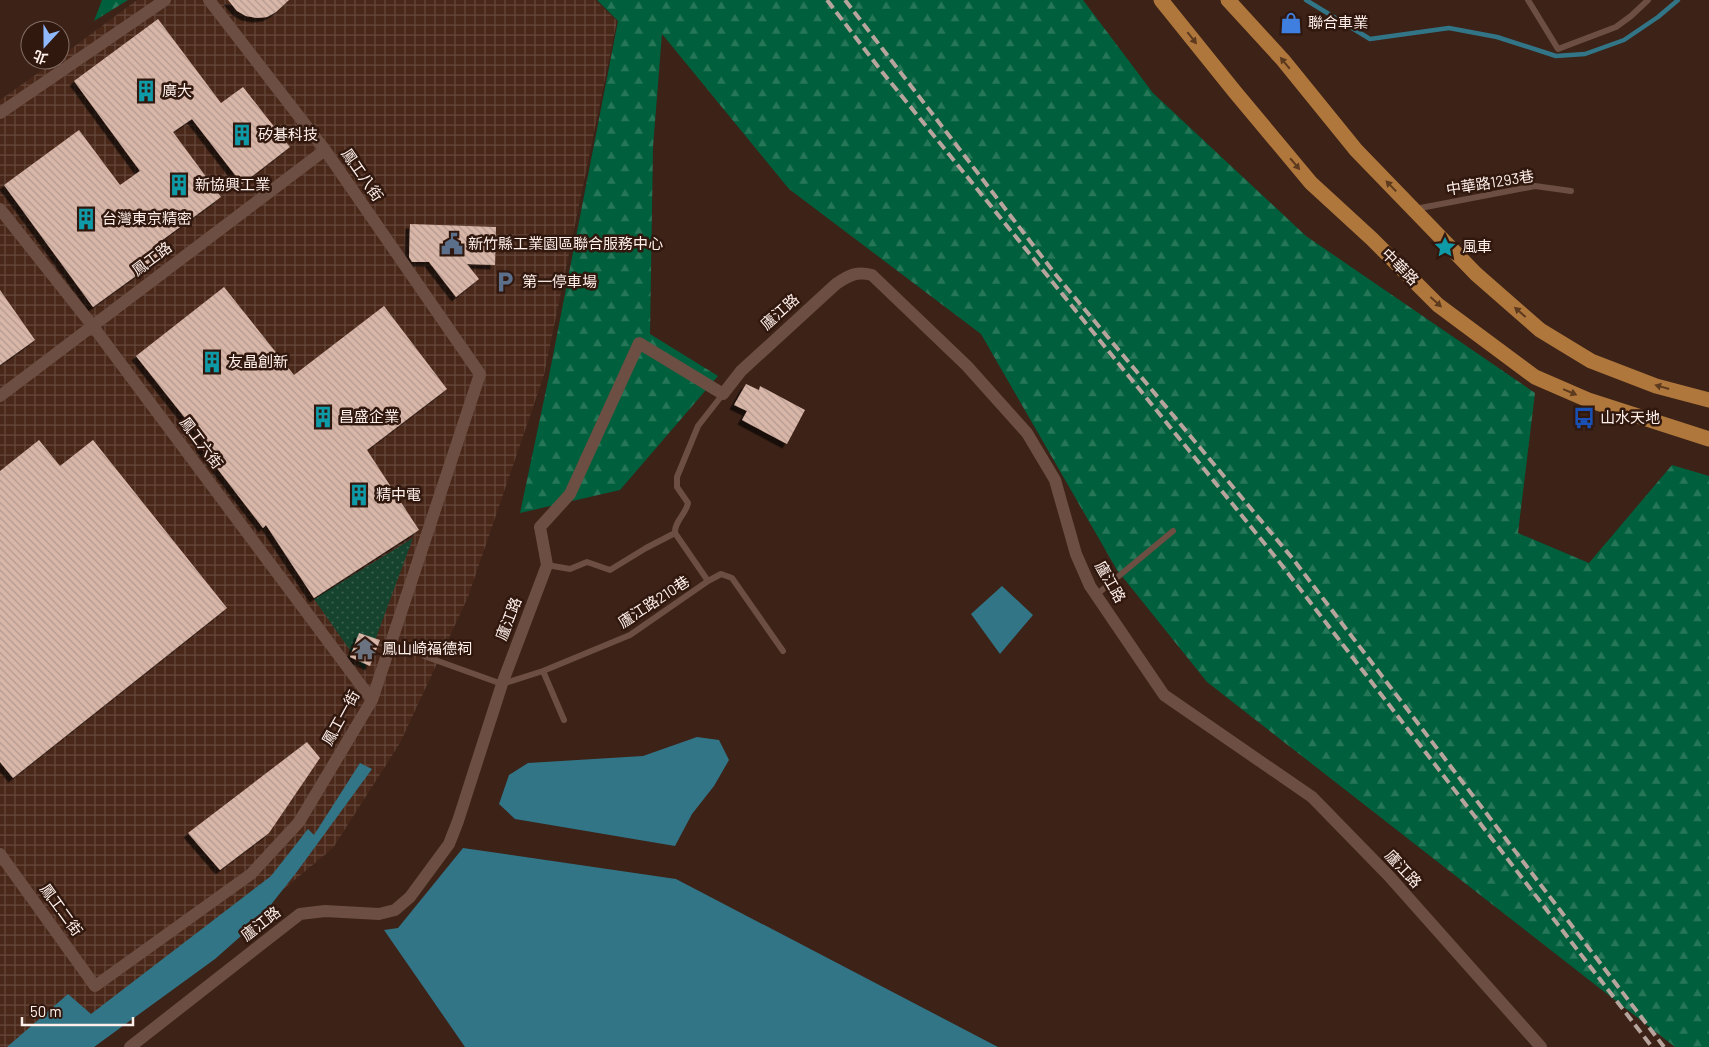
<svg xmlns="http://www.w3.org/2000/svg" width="1709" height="1047" viewBox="0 0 1709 1047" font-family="Barlow,'Noto Sans TC',sans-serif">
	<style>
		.industrial { fill: url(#industrial-grid) }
		.forest { fill: url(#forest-firs) }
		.park { fill: url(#park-dots) }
		.water { fill: #327587 }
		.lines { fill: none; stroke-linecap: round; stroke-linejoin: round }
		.stream { stroke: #327587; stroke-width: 4.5 }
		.building { fill: url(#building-back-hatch); filter: url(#shadow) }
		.service { stroke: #6c4e42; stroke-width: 6 }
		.minor { stroke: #6c4e42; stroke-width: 12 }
		.primary { stroke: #af773b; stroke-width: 15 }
		.rail { stroke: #b7a49d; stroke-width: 4; stroke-dasharray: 10 5; stroke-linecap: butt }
		.oneway { fill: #5d391e }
		.labels { text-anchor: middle; stroke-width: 5; stroke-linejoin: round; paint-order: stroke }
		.poi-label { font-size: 15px; fill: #feefea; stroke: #31180e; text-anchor: start }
		.street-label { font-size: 15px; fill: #feefea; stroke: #31180e }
	</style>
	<defs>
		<pattern id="industrial-grid" width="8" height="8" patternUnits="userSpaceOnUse" patternTransform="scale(1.25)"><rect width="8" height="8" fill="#49281a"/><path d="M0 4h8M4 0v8" fill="none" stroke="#64483b"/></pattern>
		<pattern id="forest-firs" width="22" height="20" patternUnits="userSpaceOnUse" patternTransform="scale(1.25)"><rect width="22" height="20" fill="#005f3c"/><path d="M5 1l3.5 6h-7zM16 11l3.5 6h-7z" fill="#267658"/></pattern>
		<pattern id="park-dots" width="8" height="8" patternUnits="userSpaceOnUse" patternTransform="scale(1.25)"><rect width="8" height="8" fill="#16432e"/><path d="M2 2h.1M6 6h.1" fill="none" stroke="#395e4c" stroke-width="1.8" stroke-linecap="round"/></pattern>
		<pattern id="building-back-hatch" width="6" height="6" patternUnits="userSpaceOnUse" patternTransform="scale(1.25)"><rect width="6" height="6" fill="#d8b6a8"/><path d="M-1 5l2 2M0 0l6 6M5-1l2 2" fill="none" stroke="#b59a90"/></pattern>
		<filter id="shadow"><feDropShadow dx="-4.5" dy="4.5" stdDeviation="0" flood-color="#0009"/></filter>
	</defs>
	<rect width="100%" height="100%" fill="#3c2217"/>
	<path class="industrial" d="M137 0H595L617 21 544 375 468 597 400 743 333 848 94 1047H0V100L56 60H60V57Z"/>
	<path class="forest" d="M102 0H128L94 21Z
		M597 0H1083L1153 93 1306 236 1535 393 1518 533 1589 563 1672 465 1709 476V1047H1675L1207 682 1117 570 981 334 789 189 662 34 653 147 650 334 718 376 620 490 520 513 549 376 618 21Z"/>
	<path class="park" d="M413 538 364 670 314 599Z"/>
	<path class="water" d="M1002 586 1033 615 1000 654 971 614Z
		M697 737 719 740 729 760 714 786 692 814 675 846 515 819 499 804 509 775 528 763 643 756Z
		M360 763 372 769 296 873 258 921 215 959 94 1047H7L68 994 91 1014 271 876 308 829 314 835Z
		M463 848 676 879 998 1047H465L384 930 398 928Z"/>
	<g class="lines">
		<path class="stream" d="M1306 0 1370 39 1449 28 1497 37 1556 56 1585 54 1624 40 1658 17 1678 0"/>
	</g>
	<path class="building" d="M228 0H289L276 12 267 17 257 18 246 16 237 11Z
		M158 19 221 103 243 87 290 147 242 184 192 119 173 132 221 197 161 241 169 252 93 307 4 185 79 130 120 185 140 171 74 81Z
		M410 224 496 227 495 265 467 264 479 279 456 297 429 262H412L409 257Z
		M224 287 294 375 384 306 447 389 367 450 419 530 314 598 266 525 263 528 200 446 204 442 136 356Z
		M0 290 35 340 0 365Z
		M746 384 759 390 760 386 805 410 787 444 742 420 747 411 734 405Z
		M39 440 60 466 93 440 227 608 13 778 0 762V471Z
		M359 633 380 640 370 666 350 657Z
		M307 742 320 758 269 833 220 870 188 833Z"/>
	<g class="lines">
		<path class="service" d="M1528 0 1558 49 1616 27 1631 16 1648 0
			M1415 209 1535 186 1571 191
			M547 565 570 569 587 562 610 570 646 548 675 533C674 522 686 514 688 503L677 487V477L698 426 723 394
			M708 581 721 574 732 578 783 651
			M1096 595 1173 531
			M424 656 502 684 543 671 630 635 708 581 675 533
			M543 671 564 720"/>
		<path class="minor" d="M0 113 165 0
			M0 209 92 325 372 700
			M0 396 325 150
			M0 854 95 986 251 874 299 822 372 700 480 374 325 150 209 0
			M130 1047 300 914 325 911 379 914 395 910 410 897 449 844 458 821 502 684 547 565 540 527 570 494 639 343 723 394 741 371 836 284C849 275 857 271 872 275L967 366 1027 433 1055 480 1076 554 1090 586 1164 695 1312 797 1389 876 1541 1047"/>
		<path class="primary" d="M1161 0 1235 92 1311 183 1372 239 1438 305 1535 377 1588 400 1709 439
			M1228 0 1283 60 1356 150 1476 274 1540 330 1591 361 1656 386 1709 400"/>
		<path class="rail" d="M827 0 879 68 1277 559 1652 1047
			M845 0 1056 275 1293 559 1664 1047"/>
	</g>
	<defs><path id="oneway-solid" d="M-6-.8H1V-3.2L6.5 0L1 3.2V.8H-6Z" transform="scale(1.25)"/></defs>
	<g class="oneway">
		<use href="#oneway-solid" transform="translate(1192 38) rotate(52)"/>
		<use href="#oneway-solid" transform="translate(1285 63) rotate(-130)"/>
		<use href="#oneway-solid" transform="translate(1295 164) rotate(50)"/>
		<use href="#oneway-solid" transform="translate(1391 186) rotate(-134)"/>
		<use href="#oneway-solid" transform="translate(1436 302) rotate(42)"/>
		<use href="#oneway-solid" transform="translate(1520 312) rotate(-139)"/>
		<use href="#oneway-solid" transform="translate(1662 387) rotate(-164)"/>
		<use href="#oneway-solid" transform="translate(1570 392) rotate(23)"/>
	</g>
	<defs>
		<g id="shop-bare" transform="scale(1.725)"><path d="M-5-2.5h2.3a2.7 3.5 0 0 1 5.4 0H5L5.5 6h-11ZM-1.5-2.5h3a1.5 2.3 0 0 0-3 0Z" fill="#3f7fe0" stroke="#31180e" stroke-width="2.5" paint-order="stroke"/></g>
		<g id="building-bare" transform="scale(1.725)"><path d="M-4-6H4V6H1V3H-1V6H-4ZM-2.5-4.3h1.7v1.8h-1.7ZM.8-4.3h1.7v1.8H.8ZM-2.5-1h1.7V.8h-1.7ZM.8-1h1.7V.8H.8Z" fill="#0f9aa8" stroke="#31180e" stroke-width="2.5" paint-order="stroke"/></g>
		<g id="civic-bare" transform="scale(1.725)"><path d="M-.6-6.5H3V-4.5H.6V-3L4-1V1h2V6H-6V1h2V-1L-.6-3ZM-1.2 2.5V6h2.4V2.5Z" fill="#5c6f8a" stroke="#31180e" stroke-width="2.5" paint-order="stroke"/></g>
		<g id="sight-bare" transform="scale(1.725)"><path d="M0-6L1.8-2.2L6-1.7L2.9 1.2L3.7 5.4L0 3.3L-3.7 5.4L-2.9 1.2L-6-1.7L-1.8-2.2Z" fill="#0f9aa8" stroke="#31180e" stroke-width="2.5" paint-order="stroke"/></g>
		<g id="parking-bare" transform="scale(1.725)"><path d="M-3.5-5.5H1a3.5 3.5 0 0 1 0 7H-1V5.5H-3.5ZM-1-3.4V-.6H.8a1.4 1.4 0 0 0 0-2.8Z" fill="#5c6f8a" stroke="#31180e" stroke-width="2.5" paint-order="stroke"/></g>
		<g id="bus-bare" transform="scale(1.725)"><path d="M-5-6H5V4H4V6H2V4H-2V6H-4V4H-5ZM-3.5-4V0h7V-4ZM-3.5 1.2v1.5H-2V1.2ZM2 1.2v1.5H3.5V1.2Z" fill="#1a4fb4" stroke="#31180e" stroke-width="2.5" paint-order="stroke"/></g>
		<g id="temple-bare" transform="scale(1.725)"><path d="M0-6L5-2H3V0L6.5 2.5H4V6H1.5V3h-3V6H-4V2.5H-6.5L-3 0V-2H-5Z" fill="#6b7280" stroke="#31180e" stroke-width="2.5" paint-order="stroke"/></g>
	</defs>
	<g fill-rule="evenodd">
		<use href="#shop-bare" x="1291" y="23"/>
		<use href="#building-bare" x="146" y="91"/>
		<use href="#building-bare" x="242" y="135"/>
		<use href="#building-bare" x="179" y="185"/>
		<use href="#building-bare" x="86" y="219"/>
		<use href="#civic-bare" x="452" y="244"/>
		<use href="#sight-bare" x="1445" y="247"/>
		<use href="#parking-bare" x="505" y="282"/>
		<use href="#building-bare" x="212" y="362"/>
		<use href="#building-bare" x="323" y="417"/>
		<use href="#bus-bare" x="1584" y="418"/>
		<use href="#building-bare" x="359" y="495"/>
		<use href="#temple-bare" x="365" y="649"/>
	</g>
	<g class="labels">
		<g class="poi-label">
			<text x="1308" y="28">聯合車業</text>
			<text x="162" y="96">廣大</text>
			<text x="258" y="140">矽碁科技</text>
			<text x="195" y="190">新協興工業</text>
			<text x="102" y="224">台灣東京精密</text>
			<text x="468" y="249">新竹縣工業園區聯合服務中心</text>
			<text x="1462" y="252">風車</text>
			<text x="522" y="287">第一停車場</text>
			<text x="228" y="367">友晶創新</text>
			<text x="339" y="422">昌盛企業</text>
			<text x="1600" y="423">山水天地</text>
			<text x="376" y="500">精中電</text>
			<text x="382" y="654">鳳山崎福德祠</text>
		</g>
		<g class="street-label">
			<text transform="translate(362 175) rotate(55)" y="5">鳳工八街</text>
			<text transform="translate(1490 183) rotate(-9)" y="5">中華路1293巷</text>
			<text transform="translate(152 259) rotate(-37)" y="5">鳳工路</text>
			<text transform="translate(1400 267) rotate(45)" y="5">中華路</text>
			<text transform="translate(780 312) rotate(-42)" y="5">廬江路</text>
			<text transform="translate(201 443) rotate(53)" y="5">鳳工六街</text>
			<text transform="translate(1110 582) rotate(60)" y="5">廬江路</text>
			<text transform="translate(654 602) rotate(-33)" y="5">廬江路210巷</text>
			<text transform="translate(509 619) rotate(-69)" y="5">廬江路</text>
			<text transform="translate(341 718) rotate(-61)" y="5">鳳工一街</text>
			<text transform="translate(1403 869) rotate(47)" y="5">廬江路</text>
			<text transform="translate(61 910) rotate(54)" y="5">鳳工二街</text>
			<text transform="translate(261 924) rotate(-38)" y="5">廬江路</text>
		</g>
	</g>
	<g transform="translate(45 45) rotate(201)"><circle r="24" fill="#31180e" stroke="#836e66"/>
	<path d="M0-4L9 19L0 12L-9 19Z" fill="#8fb8fd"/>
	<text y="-8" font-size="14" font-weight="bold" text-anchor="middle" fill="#feefea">北</text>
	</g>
	<path d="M22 1017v8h111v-8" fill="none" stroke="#feefea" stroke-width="2.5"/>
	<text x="30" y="1017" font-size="15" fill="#feefea" stroke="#31180e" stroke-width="4" paint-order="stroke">50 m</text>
</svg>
